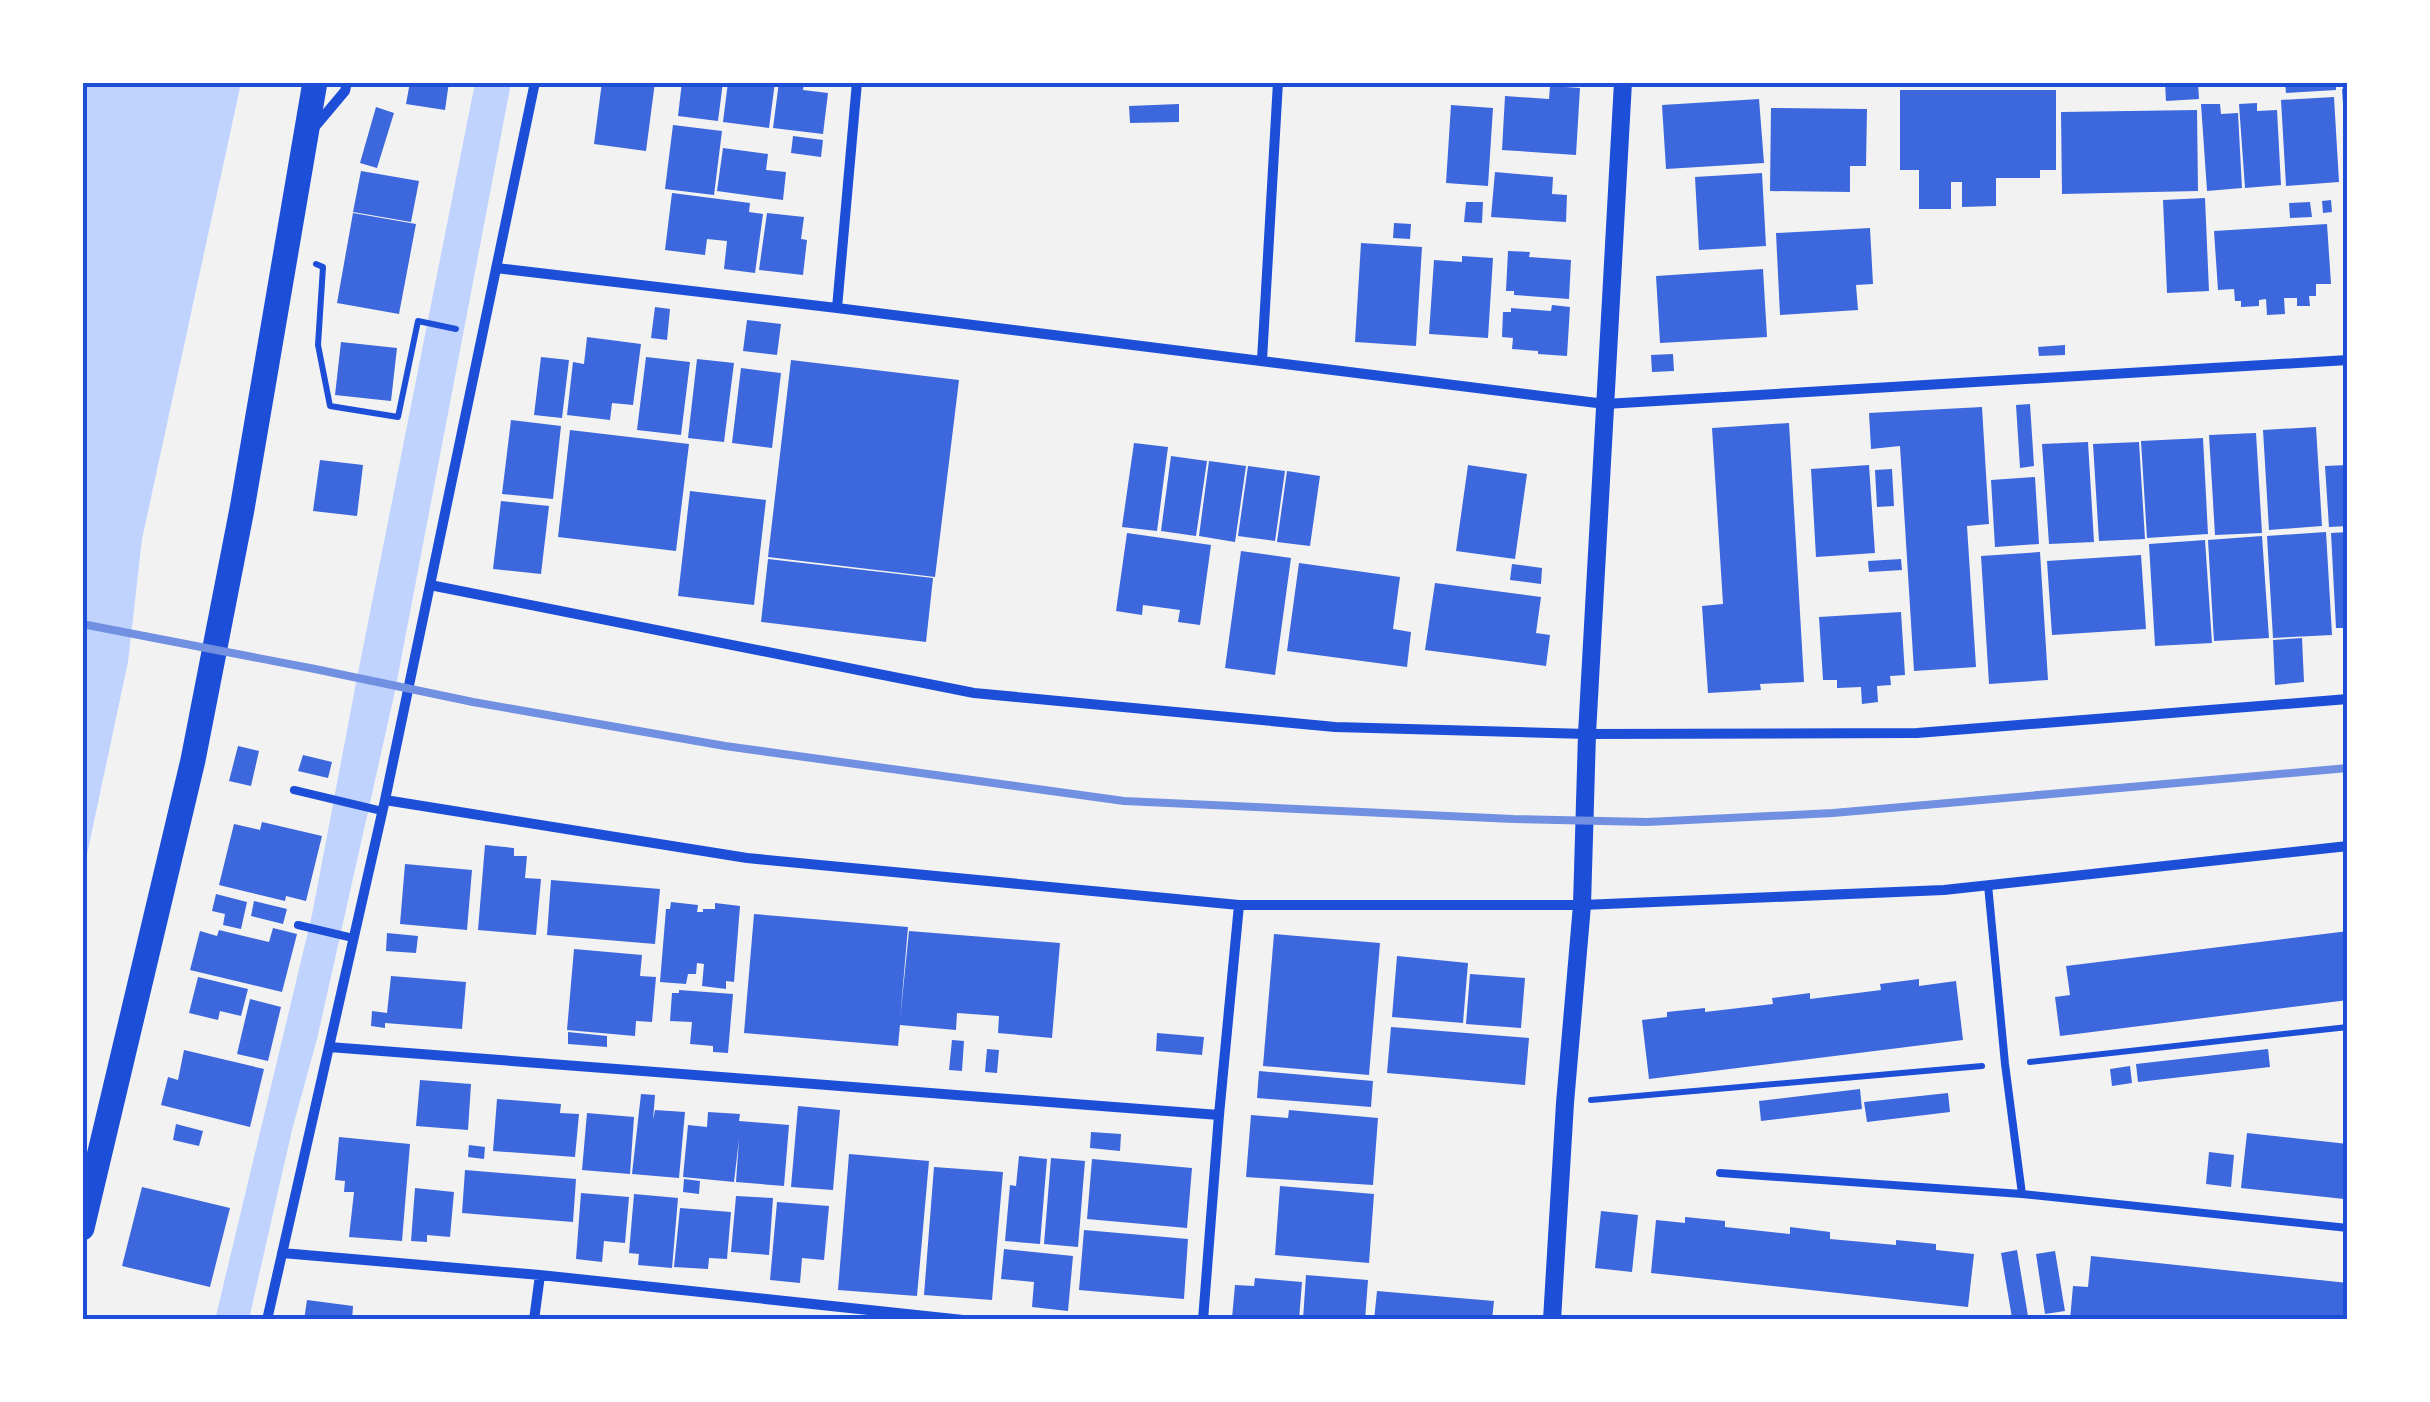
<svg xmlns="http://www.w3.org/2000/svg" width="2430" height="1402" viewBox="0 0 2430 1402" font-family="Lora,serif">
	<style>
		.water { fill: #bfd3fe }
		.building { fill: #3d67dc }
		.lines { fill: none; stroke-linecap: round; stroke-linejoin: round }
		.path { stroke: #1d4ed8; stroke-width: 6 }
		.service { stroke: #1d4ed8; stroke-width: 8 }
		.minor { stroke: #1d4ed8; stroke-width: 10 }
		.tertiary { stroke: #1d4ed8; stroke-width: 18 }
		.primary { stroke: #1d4ed8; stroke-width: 25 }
		.rail { stroke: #7290e2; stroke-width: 8 }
		.neatline { fill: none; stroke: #1d4ed8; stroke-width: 4 }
	</style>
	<rect width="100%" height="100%" fill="#f2f2f2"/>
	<path class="water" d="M83 82 241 83 142 539 128 662 83 873Z
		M475 83H511L395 691 317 1039 292 1130 249 1319 215 1320 312 915 356 683Z"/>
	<path class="building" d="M410 82H449L445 110 406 104Z
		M602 82H655L646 151 594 144Z
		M682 82H723L718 121 678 116Z
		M728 82H775L769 128 723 122Z
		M779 82H804L803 90 828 93 823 134 773 128Z
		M2165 82H2198L2199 99 2166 101Z
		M2285 82H2336V90L2286 93Z
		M1550 86 1580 88 1576 155 1502 150 1505 96 1549 99Z
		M2348 88V133H2345L2342 89Z
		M1900 90H2056V170H2040V178H1996V206L1962 207V182H1951V209H1919V170H1900Z
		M2334 97 2339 182 2286 186 2281 100Z
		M1759 99 1764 163 1666 169 1662 105Z
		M2257 103V111L2277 110 2281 185 2245 188 2239 104Z
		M1179 104V122L1130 123 1129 106Z
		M2201 104H2220L2221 114 2238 113 2242 188 2207 191Z
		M1451 105 1493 108 1488 186 1446 183Z
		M376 107 394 113 377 168 360 163Z
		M1771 108 1867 109 1866 166H1850V192L1770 191Z
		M2197 110 2198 191 2062 194 2061 112Z
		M673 125 722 131 714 195 665 189Z
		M793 136 823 140 821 157 791 153Z
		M723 148 768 154 766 170 786 172 783 200 717 191Z
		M361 171 419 181 411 222 353 212Z
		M1495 172 1553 177 1552 194 1567 195 1566 222 1491 217Z
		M1762 173 1766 246 1699 250 1695 177Z
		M672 193 750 203 749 212 763 214 755 273 724 269 727 241 707 239 705 255 665 250Z
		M2205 198 2209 291 2167 293 2163 200Z
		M2331 200 2332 212 2323 213 2322 201Z
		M1466 202H1483L1482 223 1464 222Z
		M2310 202 2312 217 2290 218 2289 203Z
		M353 213 416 224 399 314 337 303Z
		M767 213 804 217 801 239 807 240 803 275 759 270Z
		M1394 223 1411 224 1410 239 1393 238Z
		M2327 224 2331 284H2316V296H2309L2310 306H2297V298H2284L2285 314 2267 315 2266 299 2259 300V306L2241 307V301H2235L2234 289 2218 290 2214 231Z
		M1870 228 1873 284 1856 285 1858 310 1780 315 1776 233Z
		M1361 243 1422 247 1416 346 1355 342Z
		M1508 251 1530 252 1529 257 1571 260 1569 299 1514 295V291H1506Z
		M1462 256 1493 258 1488 338 1429 334 1434 260 1462 262Z
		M1763 269 1767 337 1660 343 1656 276Z
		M1552 305 1570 307 1567 356 1538 354V351L1512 349 1513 338 1502 337 1503 312H1511V308L1551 311Z
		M655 307 670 309 667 340 651 338Z
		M747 320 781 324 777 355 743 351Z
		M587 337 641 344 633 405 612 403 610 420 567 415 573 362 584 364Z
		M341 342 397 348 391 401 335 395Z
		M2065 345V355L2039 356 2038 347Z
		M1673 354 1674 371 1652 372 1651 355Z
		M541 357 569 360 562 418 534 415Z
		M646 357 690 362 681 435 637 430Z
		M697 359 734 363 724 442 688 438Z
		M791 360 959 380 935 577 768 557Z
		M741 368 781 373 772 448 732 443Z
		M2030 404 2034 466 2020 468 2016 405Z
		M1982 407 1989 524 1967 526 1976 667 1914 671 1900 446 1871 449 1869 413Z
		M511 420 561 426 553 499 502 494Z
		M1789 423 1804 682 1760 684 1761 690 1708 693 1702 606 1723 604 1712 428Z
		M2316 427 2322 526 2269 530 2263 430Z
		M570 430 689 444 676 551 558 537Z
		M2256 433 2262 533 2215 535 2209 435Z
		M2203 438 2208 534 2147 538 2141 441Z
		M2088 442 2094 542 2049 544 2042 444Z
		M2139 442 2145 539 2099 541 2093 444Z
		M1134 443 1168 447 1157 531 1122 527Z
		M1171 456 1207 461 1196 536 1161 531Z
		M320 460 363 465 357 516 313 511Z
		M1209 461 1246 466 1235 542 1199 536Z
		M1468 465 1527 474 1515 559 1456 551Z
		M1869 465 1875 553 1816 557 1811 469Z
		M2348 465V526L2329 527 2325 466Z
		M1248 466 1285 471 1275 541 1238 536Z
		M1892 469 1894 506 1877 507 1875 470Z
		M1287 471 1320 476 1310 546 1277 542Z
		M2035 477 2039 544 1995 547 1991 480Z
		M690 491 766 500 754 605 678 596Z
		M501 501 549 506 541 574 493 569Z
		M2326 532 2332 635 2273 638 2267 536Z
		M2348 532V628H2336L2331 533Z
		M1127 533 1211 545 1200 625 1178 622 1180 610 1143 605 1142 615 1116 611Z
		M2262 536 2269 638 2214 641 2208 540Z
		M2205 540 2212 643 2155 646 2149 544Z
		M1241 551 1291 558 1275 675 1225 668Z
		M2040 552 2048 680 1989 684 1981 556Z
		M2141 555 2146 629 2052 635 2047 561Z
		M768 559 933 578 926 642 761 622Z
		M1901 559 1902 570 1869 572 1868 561Z
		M1299 563 1400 577 1393 629 1411 632 1407 667 1287 651Z
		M1512 564 1542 568 1541 584 1510 580Z
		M1435 583 1541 597 1536 633 1550 635 1546 666 1425 650Z
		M1901 612 1905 675 1890 676 1891 685 1877 686 1878 702 1862 704 1861 687 1837 688V680H1823L1819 617Z
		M2302 638 2304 682 2275 685 2273 640Z
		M238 746 259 751 251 786 229 781Z
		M303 755 332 762 328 778 298 771Z
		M262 822 322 836 306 901 286 896 285 901 219 885 234 824 260 830Z
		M485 845 514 848V856H527L525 878 541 879 536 935 478 930Z
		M405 864 472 870 467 930 400 924Z
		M551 880 660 889 655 944 547 935Z
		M216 894 247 902 241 929 223 925 225 914 212 911Z
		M254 901 287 909 283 924 251 916Z
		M671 902 698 905 697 912H703V909H715V903L740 906 734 982 726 981V989L702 986 704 964 697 963 696 974H688L686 984 660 982 666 909H670Z
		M754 914 908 927 900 1020 909 931 1060 943 1052 1038 998 1033 999 1016 957 1013 956 1030 900 1025 898 1046 744 1033Z
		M273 928 297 934 282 992 190 970 200 931 217 936 219 930 269 942Z
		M2348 931V1000L2060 1036 2055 997 2070 995 2066 966Z
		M387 933 418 936 416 953 386 951Z
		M1274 934 1380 943 1369 1075 1263 1066Z
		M574 949 642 955 640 976 656 977 652 1022 636 1021 635 1036 567 1030Z
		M1397 956 1468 963 1463 1023 1392 1017Z
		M1470 974 1525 978 1521 1028 1466 1024Z
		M391 976 466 982 462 1029 385 1023V1028L371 1026 372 1011 387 1013Z
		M198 977 248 989 241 1016 220 1011 218 1020 189 1013Z
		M1919 979V986L1956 981 1963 1040 1649 1079 1642 1020 1667 1017V1012L1705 1008V1012L1773 1004 1772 998 1810 993V999L1881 990 1880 984Z
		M679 990 733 994 728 1053 713 1052V1046L690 1044 692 1022 670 1021 672 993H679Z
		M250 999 281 1007 268 1061 237 1054Z
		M1391 1027 1529 1038 1525 1085 1387 1073Z
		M568 1032 607 1036V1047L568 1044Z
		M1157 1033 1204 1037 1202 1055 1156 1051Z
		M952 1040 964 1041 962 1071 949 1070Z
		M987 1049 999 1050 997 1073 985 1072Z
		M2268 1049 2270 1067 2138 1082 2136 1064Z
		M184 1050 264 1069 250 1127 161 1105 168 1077 178 1080Z
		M2130 1066 2132 1083 2112 1086 2110 1069Z
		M1259 1071 1373 1081 1371 1107 1257 1098Z
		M420 1080 471 1084 468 1130 416 1126Z
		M1860 1089 1862 1109 1761 1121 1759 1101Z
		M1948 1093 1950 1112 1867 1122 1864 1102Z
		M641 1094 655 1095 653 1120 655 1110 685 1112 679 1178 632 1174Z
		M497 1099 561 1104 560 1113 579 1114 575 1157 493 1151Z
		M798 1106 840 1110 833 1190 791 1187Z
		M1289 1110 1378 1118 1373 1185 1246 1177 1251 1115 1288 1118Z
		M708 1112 740 1114 739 1121 789 1125 784 1186 736 1182 739 1139 734 1182 683 1177 688 1125 707 1127Z
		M587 1113 634 1117 630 1174 582 1170Z
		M176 1124 203 1131 199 1146 173 1140Z
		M1091 1132 1121 1134 1120 1151 1090 1148Z
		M2247 1133 2348 1144 2344 1199 2241 1188Z
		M339 1137 410 1144 402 1241 349 1237 354 1192H344L345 1181 335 1180Z
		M469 1145 485 1147 484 1159 468 1157Z
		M2209 1152 2234 1155 2231 1187 2206 1184Z
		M849 1154 929 1161 917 1296 838 1290Z
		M1019 1156 1047 1159 1040 1244 1005 1241 1010 1185 1016 1186Z
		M1051 1158 1085 1161 1078 1247 1044 1244Z
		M1092 1159 1192 1168 1187 1228 1087 1219Z
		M934 1167 1003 1172 992 1300 924 1295Z
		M465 1170 576 1179 573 1222 462 1213Z
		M684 1179 700 1181 699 1194 683 1192Z
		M1280 1186 1374 1194 1369 1263 1275 1255Z
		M142 1187 230 1208 210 1287 122 1266Z
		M415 1188 454 1192 450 1237 427 1235V1242L411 1241Z
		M581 1193 629 1197 625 1243 604 1241 602 1262 576 1259Z
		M634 1194 678 1198 672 1268 638 1265 639 1254 629 1253Z
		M736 1196 773 1198 769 1255 731 1252Z
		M777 1202 829 1206 824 1260 802 1258 800 1283 770 1280Z
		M680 1208 731 1212 727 1259 709 1258 708 1269 674 1267Z
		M1601 1211 1638 1215 1632 1272 1595 1268Z
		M1685 1217 1725 1221V1227L1790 1234V1227L1830 1232V1239L1896 1245V1240L1936 1244V1250L1974 1254 1968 1307 1651 1273 1656 1220 1685 1223Z
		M1084 1230 1188 1239 1184 1299 1079 1290Z
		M1004 1249 1073 1256 1068 1311 1032 1307 1034 1282 1001 1279Z
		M2017 1250 2028 1316 2012 1318 2001 1253Z
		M2055 1251 2065 1311 2045 1314 2036 1254Z
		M2091 1256 2348 1283V1320H2070L2073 1286 2088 1287Z
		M1306 1275 1368 1280 1365 1320 1303 1319Z
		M1255 1278 1302 1282 1299 1320 1232 1318 1235 1285 1254 1286Z
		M1377 1291 1494 1301 1492 1320H1374Z
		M307 1300 353 1306 352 1320H304Z"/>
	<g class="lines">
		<path class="path" d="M316 264 323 267 318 345 330 406 398 417 418 321 456 329
			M2030 1062 2348 1027
			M1591 1100 1982 1066"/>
		<path class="service" d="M294 790 382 811
			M1988 885 2005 1064 2022 1194
			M298 925 353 938
			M1720 1173 2022 1194 2348 1228"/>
		<path class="minor" d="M535 82 430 585 974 693 1335 727 1587 734 1917 733 2348 699
			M313 129 345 91 347 82
			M496 268 837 308 1605 404 2348 360
			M837 308 857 82
			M1262 360 1278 82
			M385 800 430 585
			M329 1047 1219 1115
			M282 1253 540 1275 963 1320
			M267 1320 385 800 747 858 1239 905H1582L1944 890 2348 846
			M534 1320 540 1275
			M1203 1320 1219 1115 1239 905"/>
		<path class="tertiary" d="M1552 1320 1565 1103 1582 905 1587 734 1623 82"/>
		<path class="primary" d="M82 1228 193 760 242 509 315 82"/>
		<path class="rail" d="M82 624 315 669 473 702 725 746 1124 801 1513 819 1647 822 1833 813 2348 768"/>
	</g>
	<rect width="2430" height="1402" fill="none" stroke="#ffffff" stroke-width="170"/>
	<rect x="85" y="85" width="2260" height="1232" class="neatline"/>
</svg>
